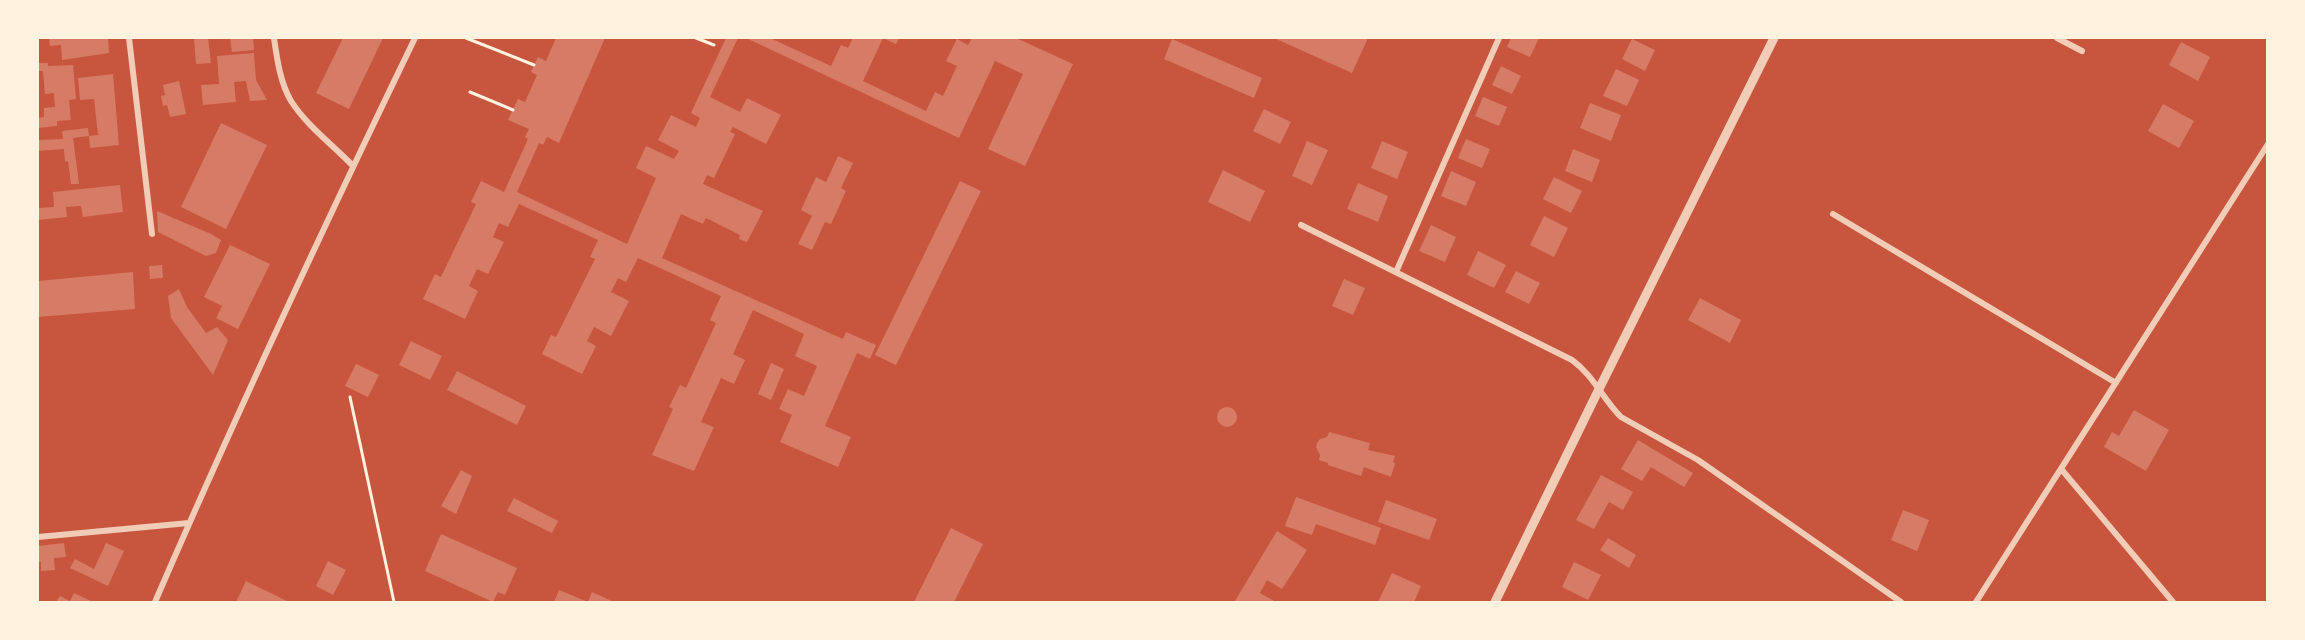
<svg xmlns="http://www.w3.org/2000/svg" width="2305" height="640" viewBox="0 0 2305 640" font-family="'Playfair Display',serif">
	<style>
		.building { fill: #d67c66 }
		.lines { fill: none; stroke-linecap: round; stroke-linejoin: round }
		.path { stroke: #fff3e0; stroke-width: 3 }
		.minor { stroke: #f1ccb7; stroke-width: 6 }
		.tertiary { stroke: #f1ccb7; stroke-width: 9 }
	</style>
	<rect width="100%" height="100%" fill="#c8553d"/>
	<path class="building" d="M49 38H108L109 53 62 60 61 45 50 46Z
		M194 38H208L211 63 196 64Z
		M230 38H253L254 50 232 52Z
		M343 38H383L349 109 316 93Z
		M556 38H605L559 143 547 137 543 145 539 143 517 192 627 244 656 178 636 168 646 146 674 159 679 151 658 140 671 115 696 127 700 118 691 113 726 38H738L710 97 740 112 747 98 781 115 766 144 733 127 730 132 735 134 714 178 707 175 703 184 763 211 747 242 739 239 740 235 706 218 703 224 681 214 662 258 843 339 846 332 876 345 870 359 857 353 825 426 851 437 838 467 780 442 792 415 779 409 788 389 804 396 817 366 795 356 804 334 753 310 733 354 745 360 734 384 721 378 701 422 714 427 694 471 652 455 673 409 669 407 680 385 686 388 716 323 710 320 721 296 638 258 626 282 618 278 611 292 629 301 611 336 594 327 587 341 596 346 582 374 542 354 551 335 556 337 595 259 590 257 598 240 519 204 508 227 499 223 493 237 504 242 488 274 477 269 469 286 478 291 465 319 423 299 435 274 441 277 476 204 471 202 481 181 504 192 528 139 525 137 529 129 508 120 518 99 525 102 537 75 531 72 538 57 546 61Z
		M746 38H770L831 66 841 45 848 48 853 38H899L896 44 883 38 863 81 926 111 935 92 943 96 957 66 946 61 957 39 968 45 972 38H1016L1073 64 1025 166 988 149 1023 74 995 61 959 138Z
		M1274 38H1368L1352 73Z
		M1511 38H1539L1530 57 1507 47Z
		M1172 39 1262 78 1254 98 1164 59Z
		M1632 39 1655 50 1645 71 1622 59Z
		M2181 42 2210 57 2198 81 2169 65Z
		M254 53 256 80 267 100 250 101 246 81 234 82 236 102 203 105 201 85 219 84 217 56Z
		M38 63H48V66L73 65 76 99 69 100 71 120 57 121V126L38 128V118L44 117V108L55 107 54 93 45 94 43 71H38Z
		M1501 66 1521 76 1512 94 1492 85Z
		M1616 69 1639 80 1627 106 1603 96Z
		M113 74 119 145 90 148 89 136 73 138 79 184H71L68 161 65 162 64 149 38 151V140L63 139 62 131 88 128 89 136 98 135 94 99 80 100 78 78Z
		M179 81 186 114 170 117 167 105 163 106 161 96 165 95 163 85Z
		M1483 97 1507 107 1499 126 1475 116Z
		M1590 103 1621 115 1611 141 1580 128Z
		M2163 104 2194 121 2179 148 2148 131Z
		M1264 109 1291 122 1280 144 1253 131Z
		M221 123 267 145 226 229 181 207Z
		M1466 139 1490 149 1482 168 1458 158Z
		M1307 141 1328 150 1312 185 1292 176Z
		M1382 141 1408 152 1397 179 1371 168Z
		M1573 149 1600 160 1592 182 1565 171Z
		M838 156 853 163 841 188 846 191 831 224 825 222 812 250 798 244 812 216 801 210 816 177 826 182Z
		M1223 170 1265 191 1250 222 1208 202Z
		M1451 171 1476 182 1466 206 1441 196Z
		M1554 177 1582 191 1571 213 1543 199Z
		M960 181 981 191 896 365 875 355Z
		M1358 183 1388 196 1378 222 1347 209Z
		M120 185 123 212 83 217 81 206 66 207 67 217 38 220V208L54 207 53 192Z
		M157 211 211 234 221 240 216 253 206 256 158 232Z
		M1544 216 1568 228 1554 257 1530 245Z
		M1431 225 1456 237 1445 262 1419 251Z
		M230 245 270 264 238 329 216 318 222 306 204 297Z
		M1478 251 1506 265 1494 288 1467 275Z
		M162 265 163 278 150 279 149 266Z
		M1516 271 1540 283 1529 304 1505 292Z
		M133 272 135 309 38 317V281Z
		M1344 279 1365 288 1353 315 1332 306Z
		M179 289 187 307 206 333 217 327 228 340 213 375 171 318 168 296Z
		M1700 298 1741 320 1730 343 1688 320Z
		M411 341 442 356 430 380 399 365Z
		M771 363 784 369 771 400 758 394Z
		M356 364 379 375 368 397 345 386Z
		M457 371 526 406 517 425 447 390Z
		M1217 417a10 10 0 1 1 20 0a10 10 0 1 1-20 0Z
		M2134 410 2169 430 2146 471 2104 447 2112 432 2119 436Z
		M1329 432 1370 443 1368 450 1395 456 1393 462 1395 463 1391 477 1364 467 1361 476 1328 465V463L1319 460 1320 455 1316 447 1317 443 1320 439 1327 437Z
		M1638 440 1693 473 1684 487 1651 467 1642 481 1621 469Z
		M461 470 472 476 456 514 441 506Z
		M1601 475 1633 492 1623 510 1609 502 1594 529 1576 520Z
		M1296 497 1381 528 1375 545 1316 524 1312 535 1285 526Z
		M514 498 558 521 552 533 507 511Z
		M1386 500 1437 519 1429 540 1378 522Z
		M1903 510 1929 520 1917 551 1891 540Z
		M951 528 983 544 954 602H914Z
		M1277 531 1307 550 1282 589 1267 580 1260 593 1276 602 1235 601Z
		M441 534 517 568 505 595 498 592 493 602 425 571Z
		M1608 538 1636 555 1629 568 1600 550Z
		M64 543 66 557 54 558 55 570 41 571V562H38V546Z
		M106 543 124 551 108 586 70 568 75 559 94 569Z
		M328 561 346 570 333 595 316 586Z
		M1574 562 1601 575 1588 600 1562 587Z
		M1392 573 1421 586 1414 602H1378Z
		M246 581 287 601 286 602H236Z
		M559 590 588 602 592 592 614 602H554Z
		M74 593 93 602H56L60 596 70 601Z"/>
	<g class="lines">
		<path class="path" d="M466 38 534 65
			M696 38 714 45
			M470 92 513 110
			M350 397 394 602"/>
		<path class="minor" d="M129 38 152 234
			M274 38C277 59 280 82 291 101 307 126 333 145 353 166
			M2057 38 2082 51
			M1833 214 2116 383
			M1301 225 1572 360C1593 375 1603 399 1621 417L1698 460 1901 602
			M1396 272 1499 38
			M2062 470 2173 602
			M38 537 189 523
			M155 602C237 412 325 224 415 38
			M1976 602 2268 144"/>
		<path class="tertiary" d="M1495 602 1599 389 1774 38"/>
	</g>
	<rect width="2305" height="640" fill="none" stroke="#fff3e0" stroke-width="78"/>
</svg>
